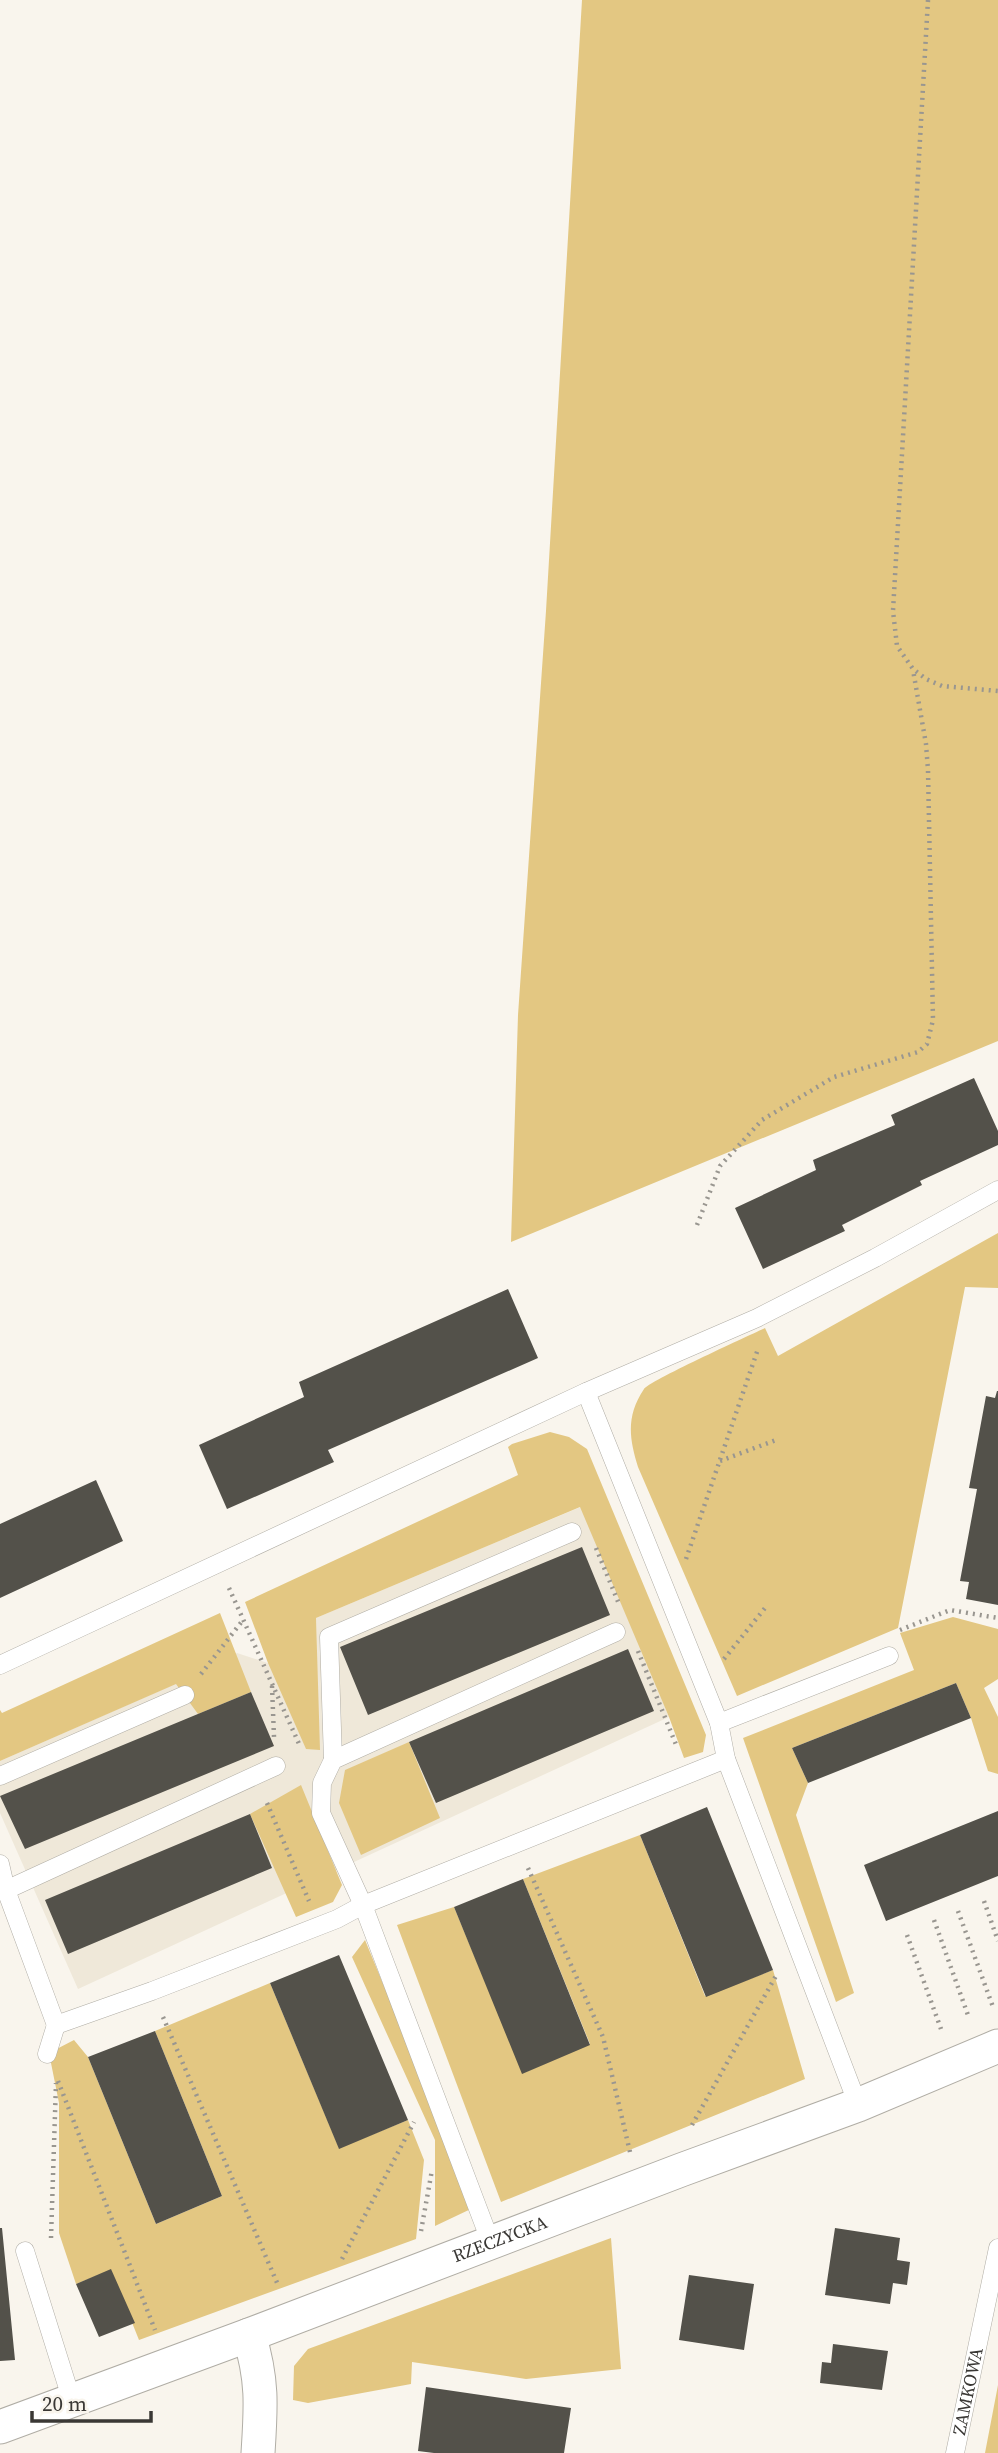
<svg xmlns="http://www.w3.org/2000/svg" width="998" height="2453" viewBox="0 0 998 2453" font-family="'Source Serif 4',serif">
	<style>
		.built { fill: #efe8d9 }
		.green { fill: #e3c782 }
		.building { fill: #53514a }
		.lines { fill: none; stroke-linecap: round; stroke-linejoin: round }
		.service-casing { stroke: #b0ada5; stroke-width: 19 }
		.minor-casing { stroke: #b0ada5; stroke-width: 35 }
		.path { stroke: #999690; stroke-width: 4.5; stroke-dasharray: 2 5; stroke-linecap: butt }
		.service { stroke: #fff; stroke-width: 18 }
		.minor { stroke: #fff; stroke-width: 33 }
		.labels { text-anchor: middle; stroke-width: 7; stroke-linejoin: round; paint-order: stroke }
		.street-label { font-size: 18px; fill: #3a3835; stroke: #f9f5ed }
	</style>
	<rect width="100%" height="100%" fill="#f9f5ed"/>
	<path class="built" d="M583 1506 669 1717 78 1989 0 1813V1761L177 1683 237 1653 317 1679 316 1618Z"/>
	<path class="green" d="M582 0H998V1041L511 1242 518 1015 546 611Z
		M998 1233V1288L965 1287 898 1628 737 1696 638 1467C629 1438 626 1416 644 1389 649 1381 748 1336 765 1328L778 1356Z
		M550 1432 569 1437 587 1449 706 1735 703 1752 684 1758 669 1717 580 1507 316 1618 320 1750 306 1749 268 1663 245 1602 518 1475 508 1447 512 1444Z
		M220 1613 251 1692 198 1714 176 1684 0 1761V1710L2 1713Z
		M953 1617 998 1629V1679L984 1688 998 1717V1774L988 1771 971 1718 956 1683 792 1748 808 1783 796 1815 854 1993 836 2002 743 1738 914 1670 900 1633Z
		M409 1742 440 1818 361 1855 339 1803 345 1770Z
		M301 1785 342 1885 333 1902 296 1917 250 1814Z
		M640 1835 705 1996 773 1970 805 2079 501 2202 397 1925 454 1907 523 2073 590 2044 523 1879Z
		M365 1940 475 2207 435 2226V2140L352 1957Z
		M270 1983 339 2148 408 2120 424 2160 416 2239 139 2340 111 2270 76 2284 59 2233V2103L49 2053 74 2040 88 2057 156 2224 222 2196 155 2031Z
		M611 2238 621 2369 526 2379 412 2362 411 2384 308 2403 293 2400 294 2366 308 2349Z
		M998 2385V2453H985Z"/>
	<path class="building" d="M974 1078 998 1131V1145L920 1181 922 1185 842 1225 845 1231 763 1269 735 1208 816 1170 813 1160 895 1125 891 1115Z
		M508 1289 538 1358 328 1450 334 1462 227 1509 199 1445 304 1397 299 1382Z
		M997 1391H998V1605L966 1599 969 1582 960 1581 977 1489 969 1488 986 1396 995 1398Z
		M96 1480 123 1541 0 1598V1524Z
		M582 1547 610 1615 368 1715 340 1647Z
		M628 1649 654 1711 436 1803 409 1742Z
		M956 1683 971 1718 808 1783 792 1748Z
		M251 1692 274 1746 25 1849 0 1796Z
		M707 1807 773 1970 706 1997 640 1835Z
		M998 1811V1876L886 1921 864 1865Z
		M250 1814 272 1868 68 1954 45 1900Z
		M523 1879 590 2045 522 2074 454 1907Z
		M339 1955 408 2120 339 2149 270 1983Z
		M155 2031 222 2196 156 2224 88 2057Z
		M0 2228H2L15 2360 0 2361Z
		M835 2228 900 2238 897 2260 910 2262 907 2285 893 2283 890 2304 825 2295Z
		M111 2269 135 2323 99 2337 76 2284Z
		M689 2275 754 2284 744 2350 679 2340Z
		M833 2344 888 2351 882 2390 820 2383 822 2362 831 2363Z
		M426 2387 571 2408 564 2453H434L418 2451Z"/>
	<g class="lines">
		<g class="service-casing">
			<g id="service">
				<path d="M586 1392 719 1723 726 1759 858 2105"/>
				<path d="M0 1665 586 1392 757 1318 875 1258 998 1190"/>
				<path d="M719 1723 889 1656"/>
				<path d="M333 1760 329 1637 572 1532"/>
				<path d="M0 1776 185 1695"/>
				<path d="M0 1864 6 1890 56 2025"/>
				<path d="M6 1890 276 1766"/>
				<path d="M47 2054 56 2025 152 1991 337 1919 363 1905 726 1759"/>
				<path d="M491 2243 363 1905 321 1813 322 1783 333 1760 616 1632"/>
				<path d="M25 2251 72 2401"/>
				<path id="s1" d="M955 2453 998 2248"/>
			</g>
		</g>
		<g class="minor-casing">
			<g id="minor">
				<path d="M249 2335C263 2380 261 2407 258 2453"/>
				<path id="s2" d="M0 2427 249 2335 681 2170 858 2105 998 2046"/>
			</g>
		</g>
		<path class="path" d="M928 0 893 611 897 646 913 669 926 679 942 686 998 691
			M697 1225 720 1166 762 1120 834 1077 918 1052 927 1044 933 1020 928 770 926 744 913 670
			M720 1461 776 1440
			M596 1548 619 1604
			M686 1559 758 1349
			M229 1588 300 1746
			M900 1630 950 1610 998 1618
			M638 1651 677 1747
			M724 1659 765 1608
			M201 1674 243 1620
			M272 1686 274 1737
			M267 1803 309 1901
			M528 1868 603 2037 630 2152
			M984 1901 998 1941
			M958 1911 993 2007
			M934 1920 969 2018
			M907 1935 941 2029
			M163 2017 278 2285
			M58 2081 155 2330
			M692 2125 777 1974
			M421 2231 432 2170
			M51 2238 56 2083
			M342 2259 414 2122"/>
		<use href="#service" class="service"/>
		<use href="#minor" class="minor"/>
	</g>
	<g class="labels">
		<g class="street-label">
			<text dy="6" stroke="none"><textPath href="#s2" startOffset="534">RZECZYCKA</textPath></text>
			<text dy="6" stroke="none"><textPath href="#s1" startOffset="63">ZAMKOWA</textPath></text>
		</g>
	</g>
	<path d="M32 2411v10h119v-10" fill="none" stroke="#3a3835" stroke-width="3.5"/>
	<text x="42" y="2411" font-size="21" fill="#3a3835" stroke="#f9f5ed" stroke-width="5" paint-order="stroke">20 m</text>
</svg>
